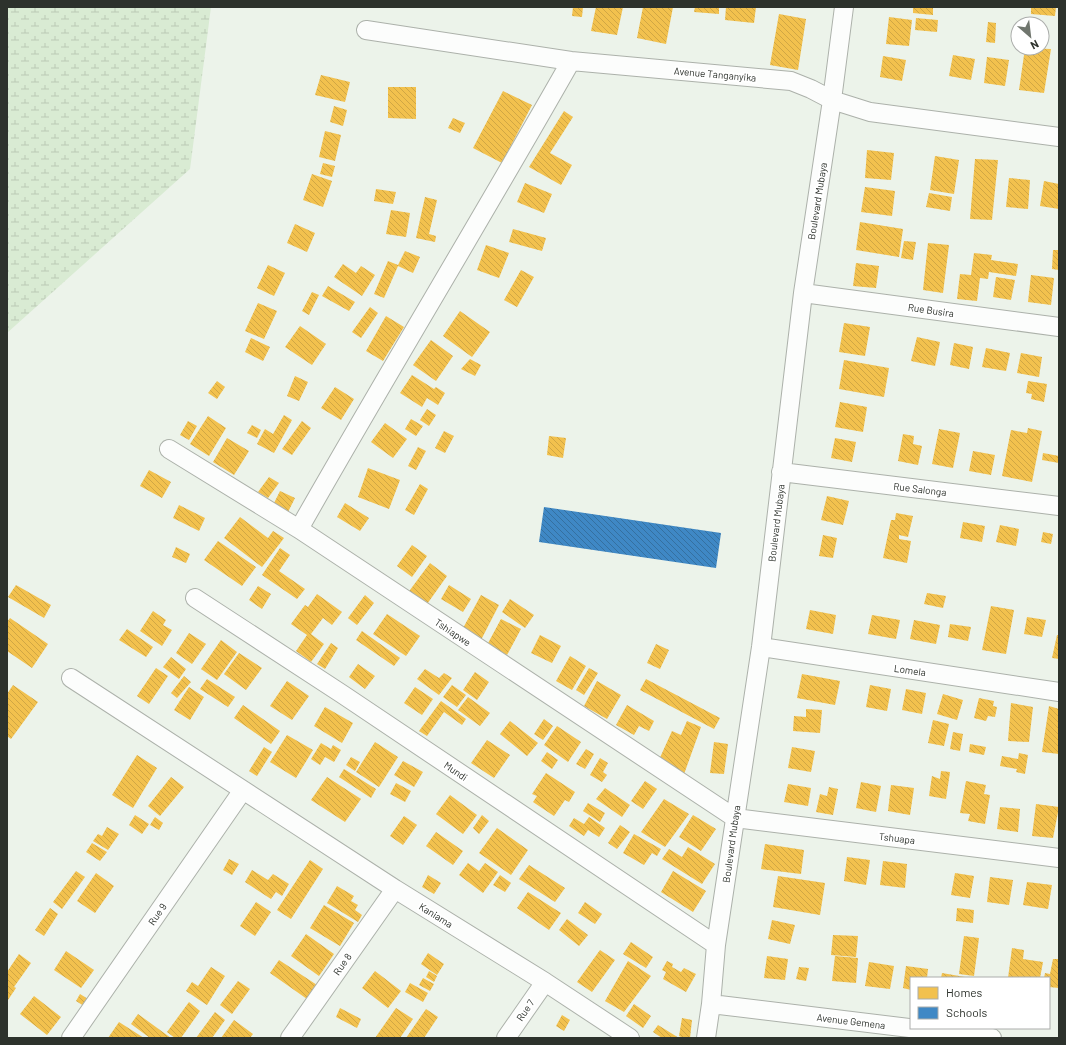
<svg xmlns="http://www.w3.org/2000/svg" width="1066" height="1045" viewBox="0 0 1066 1045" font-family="Barlow,sans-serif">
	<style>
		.wetland { fill: url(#wetland-marsh) }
		.homes { fill: url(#homes-back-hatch) }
		.schools { fill: url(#schools-back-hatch) }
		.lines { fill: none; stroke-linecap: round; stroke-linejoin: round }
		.street-casing { stroke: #acb1aa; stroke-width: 20 }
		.street { stroke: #fcfdfc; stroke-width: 18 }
		.labels { text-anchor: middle; stroke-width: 4; stroke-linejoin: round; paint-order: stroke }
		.street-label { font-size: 10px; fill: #2d322c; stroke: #fff }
	</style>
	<defs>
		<pattern id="wetland-marsh" width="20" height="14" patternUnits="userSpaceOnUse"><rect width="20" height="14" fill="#d9ebd3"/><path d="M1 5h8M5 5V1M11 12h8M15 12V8" fill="none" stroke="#bbcab5"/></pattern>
		<pattern id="homes-back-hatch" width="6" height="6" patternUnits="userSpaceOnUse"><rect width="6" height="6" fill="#f2c14e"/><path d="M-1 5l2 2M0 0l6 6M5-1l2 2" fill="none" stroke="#d0a644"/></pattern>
		<pattern id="schools-back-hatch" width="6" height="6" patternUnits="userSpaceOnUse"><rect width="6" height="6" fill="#3f88c5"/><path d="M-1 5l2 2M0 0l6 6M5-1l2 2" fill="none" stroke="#3570a0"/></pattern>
	</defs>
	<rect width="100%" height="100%" fill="#ecf3ea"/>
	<path class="wetland" d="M7 7H211L190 169 7 333Z"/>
	<path class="homes" d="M573 7H583L582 17 572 16Z
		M596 7H623L617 35 591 31Z
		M643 7H673L666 44 637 38Z
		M695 7H719V14L694 12Z
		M726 7H756L754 23 725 20Z
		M913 7H933V15L913 13Z
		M1031 7H1056L1055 16 1031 14Z
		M779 14 806 19 798 70 770 65Z
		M889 17 912 20 909 46 886 44Z
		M916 18 938 20 937 32 915 30Z
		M988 22 996 23 995 43 986 42Z
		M1025 48 1051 49 1044 93 1019 90Z
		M953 55 975 59 971 80 949 76Z
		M883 56 906 60 902 81 880 77Z
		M987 57 1009 60 1005 86 984 83Z
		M321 75 350 82 345 102 315 95Z
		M388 87H416V119L388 118Z
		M503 91 532 105 502 163 473 148Z
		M334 106 347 110 343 126 330 122Z
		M564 111 573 117 550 153 572 165 561 185 529 167Z
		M453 118 465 123 460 133 448 128Z
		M325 131 341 135 335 161 319 157Z
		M867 150 894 153 891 180 865 178Z
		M935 156 959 160 954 194 930 190Z
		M975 159 998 160 992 220 970 219Z
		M323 163 335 166 332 177 320 174Z
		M312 174 332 181 323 207 303 200Z
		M1009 178 1030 180 1028 209 1006 207Z
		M1044 181 1059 184V209L1040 206Z
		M525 183 552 194 544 213 517 202Z
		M865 187 895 191 892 216 861 212Z
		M376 189 396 192 393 204 374 201Z
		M929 193 952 197 950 211 926 207Z
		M425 197 437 200 429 234 436 236 435 242 416 238Z
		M391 210 410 213 406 237 386 234Z
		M860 222 903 229 899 257 856 250Z
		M295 224 315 233 307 252 287 243Z
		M513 229 546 238 542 251 509 242Z
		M904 241 916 242 913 260 901 258Z
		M928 243 949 245 943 293 923 290Z
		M486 245 509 253 499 278 477 270Z
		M1053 250H1059V270L1052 269Z
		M405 251 420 257 413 273 398 266 384 298 374 294 388 261 398 265Z
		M974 253 992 255 991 260 1018 264 1016 276 989 272 988 279 980 278 977 301 957 299 960 274 971 275Z
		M856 263 879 266 876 288 853 286Z
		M343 264 356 273 361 266 375 275 362 296 334 277Z
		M268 265 285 273 274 296 257 288Z
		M521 270 534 277 517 307 504 300Z
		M1031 275 1054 278 1051 305 1028 302Z
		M996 277 1015 280 1011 300 993 297Z
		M328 286 355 302 349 311 322 296Z
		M312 292 319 295 309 315 302 311Z
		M258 303 277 311 264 339 245 331Z
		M370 307 378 313 361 338 352 332Z
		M460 311 490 332 472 357 443 336Z
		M386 316 404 327 383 361 366 351Z
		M844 323 870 327 865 356 839 352Z
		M300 326 326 344 312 365 285 347Z
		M917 337 940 342 935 366 911 361Z
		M251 338 270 347 263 361 245 352Z
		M431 340 453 356 436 381 413 365Z
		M954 343 973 347 969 369 950 365Z
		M986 348 1010 353 1006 371 982 367Z
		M1021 353 1042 357 1039 377 1017 373Z
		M470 359 481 365 475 376 461 369Z
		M844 360 889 368 884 397 839 389Z
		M412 375 434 389 436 387 445 393 438 405 427 398 422 407 400 393Z
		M295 376 308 382 299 401 287 396Z
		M217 381 225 387 217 399 208 393Z
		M1028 381 1047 384 1044 402 1031 399 1032 394 1026 393Z
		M335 387 354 399 341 420 321 408Z
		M840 402 867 407 863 432 835 427Z
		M427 409 436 415 429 426 420 420Z
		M284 415 292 420 274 453 257 444 265 429 273 434Z
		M208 416 226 428 209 456 190 444Z
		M411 419 423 426 416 436 405 429Z
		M188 421 197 426 189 440 180 435Z
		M302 421 311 428 292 455 282 449Z
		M385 423 407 439 393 458 371 442Z
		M252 425 261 430 257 438 247 433Z
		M1028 428 1042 431 1032 482 1002 476 1011 430 1027 433Z
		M939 429 960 433 953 468 932 464Z
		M444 431 454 436 445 453 435 448Z
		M903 434 914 436 913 444 922 446 918 465 898 461Z
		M549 436 566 438 563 458 547 455Z
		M227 438 249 451 234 475 213 462Z
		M835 438 856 442 852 462 831 458Z
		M418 447 426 451 416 470 408 466Z
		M973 451 995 455 991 475 969 471Z
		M1043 453 1059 456V463L1042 460Z
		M368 468 400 480 389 509 358 497Z
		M149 470 171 482 162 498 140 486Z
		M269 477 279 483 268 498 258 492Z
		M420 484 428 489 414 515 405 510Z
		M280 491 295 498 288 512 273 505Z
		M827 496 849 501 843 525 821 520Z
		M345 503 369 518 360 531 337 517Z
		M179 505 205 518 199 531 173 518Z
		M896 513 913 516 908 537 899 535V539L911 541 907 563 883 558 891 520H895Z
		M240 517 268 538 273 531 284 538 262 567 224 538Z
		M963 522 985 526 982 542 960 538Z
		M1000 525 1019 529 1016 546 996 542Z
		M1043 532 1053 534 1051 544 1041 542Z
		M823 535 837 538 833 558 819 556Z
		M218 541 256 567 242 586 204 560Z
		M412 545 427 556 412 577 397 566Z
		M176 547 190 554 186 563 172 557Z
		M280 548 290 555 279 571 305 589 297 599 262 575Z
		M430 563 447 576 425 607 407 594Z
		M16 585 51 605 44 618 8 597Z
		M449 585 471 599 463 612 441 599Z
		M258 586 271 594 262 609 249 600Z
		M927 593 946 596 943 608 924 604Z
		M317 594 342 612 332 625 323 618 311 634 324 644 311 662 296 651 307 635 291 624 305 605 308 607Z
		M365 595 374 603 357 625 348 618Z
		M481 595 499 605 481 640 462 630Z
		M510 599 534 615 525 628 502 612Z
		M991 606 1014 610 1006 654 982 650Z
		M810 610 836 615 833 634 806 629Z
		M153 611 166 620 163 625 172 630 162 646 140 631Z
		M387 614 420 636 406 656 373 634Z
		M872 615 900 620 896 639 868 634Z
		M1027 617 1046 620 1042 637 1024 634Z
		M10 618 48 644 32 668 7 651V622Z
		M501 619 521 629 507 655 487 645Z
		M914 620 940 625 936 644 910 639Z
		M950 624 971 627 968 641 948 637Z
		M127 629 153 647 146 657 119 640Z
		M362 631 400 658 394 666 356 640Z
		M189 633 206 644 192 664 176 653Z
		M540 635 561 646 552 663 531 653Z
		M1057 635H1059V659L1052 658Z
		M221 640 237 652 217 680 201 669Z
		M331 643 338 648 325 669 317 664Z
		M656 644 669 650 660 669 647 663Z
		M239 653 262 668 246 690 224 674Z
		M570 656 586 666 572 690 556 681Z
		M171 657 186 669 179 679 163 667Z
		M358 664 375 676 365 689 349 677Z
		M156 668 168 676 149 704 137 696Z
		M589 668 598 673 584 695 576 690Z
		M425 669 439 678 444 673 452 678 439 695 417 679Z
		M475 672 489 682 477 700 463 690Z
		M802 674 840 681 835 705 797 698Z
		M184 676 191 682 177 698 171 693Z
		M207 679 235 697 228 707 200 689Z
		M646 679 720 718 714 729 640 690Z
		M287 681 309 696 292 720 270 706Z
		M597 681 621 695 607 719 584 706Z
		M13 685 38 702 11 739 7 736V694Z
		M452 685 466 695 457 707 443 697Z
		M870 685 891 689 887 711 866 707Z
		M189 687 204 697 190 720 174 710Z
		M415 687 433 699 422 715 404 703Z
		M906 689 926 693 922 714 902 710Z
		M943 694 963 700 957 720 937 714Z
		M468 697 490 713 480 726 458 710Z
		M979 698 994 701 993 706 997 707 995 717 988 716 986 721 974 718Z
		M441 701 466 719 462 725 444 712 427 736 419 731Z
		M1011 703 1033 707 1029 742 1008 741Z
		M243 705 280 731 271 744 234 718Z
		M627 705 654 721 649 731 639 726 634 735 616 725Z
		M1049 706 1059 709V754L1042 752Z
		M325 707 353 723 342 743 314 726Z
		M806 709 822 710 820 733 793 731 794 716 806 717Z
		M544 719 553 726 543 740 534 734Z
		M933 720 949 724 944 746 928 743Z
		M510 721 538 743 527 756 500 734Z
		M687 721 701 727 683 777 658 762 672 731 681 735Z
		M557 726 581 742 568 762 544 745Z
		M953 732 963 734 960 751 950 749Z
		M287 735 313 750 296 778 270 762Z
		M487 740 510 755 494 778 471 763Z
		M375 742 398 757 379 787 356 772Z
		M714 742 728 744 724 774 710 773Z
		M321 743 331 749 333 745 341 750 334 762 325 757 320 765 311 759Z
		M970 744 986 747 984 755 969 752Z
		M264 747 272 752 257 776 249 771Z
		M792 747 815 751 811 772 788 768Z
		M586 749 594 754 585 769 576 764Z
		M547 752 558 760 552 769 541 761Z
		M1019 753 1028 755 1025 774 1016 772 1017 769 1000 766 1002 756 1018 759Z
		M137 755 157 768 133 808 112 795Z
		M351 757 360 762 355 771 346 765Z
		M600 758 608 763 603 772 607 775 602 782 590 775Z
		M403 761 423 772 414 787 394 775Z
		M344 769 376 789 371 798 339 777Z
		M941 771 950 772 946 799 929 796 932 776 940 779Z
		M546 773 575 792 569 802 565 800 554 816 533 802 537 796 532 794Z
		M171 777 184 787 160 816 148 806Z
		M327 777 361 799 345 822 311 800Z
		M645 781 657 789 643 809 631 801Z
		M966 781 986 785 984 794 990 795 985 824 968 821 970 814 960 813Z
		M861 782 881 786 876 812 856 808Z
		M396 783 411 791 405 802 390 794Z
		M788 784 811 788 808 806 784 802Z
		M891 785 914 788 910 815 888 811Z
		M829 787 838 789 833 815 816 812 820 794 827 796Z
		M605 788 630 805 622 817 596 799Z
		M450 795 477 815 463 834 436 814Z
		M664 799 689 814 665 847 641 832Z
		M588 803 605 813 600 822 583 811Z
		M1036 804 1059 807 1053 838 1032 836Z
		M1000 807 1020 809 1018 832 997 829Z
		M135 815 149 824 142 834 129 825Z
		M482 815 489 821 479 834 473 828Z
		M693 815 716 829 701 851 679 837Z
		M404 816 417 825 403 845 390 836Z
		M155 817 163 823 159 830 150 825Z
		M589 817 605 828 599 837 588 830 584 836 569 826 574 818 584 824Z
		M620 825 630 832 617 849 608 843Z
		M107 827 119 834 108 850 93 841 98 834 102 836Z
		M497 828 528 850 511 875 479 853Z
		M436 832 463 851 453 865 426 846Z
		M634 834 661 849 657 856 652 853 644 865 623 853Z
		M92 843 107 852 100 861 86 852Z
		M765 844 804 850 801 874 761 869Z
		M688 847 715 864 702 884 662 859 669 849 682 857Z
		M847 857 870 860 866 885 844 881Z
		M229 859 239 864 232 875 223 870Z
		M310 860 323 869 291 919 277 910Z
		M883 861 907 864 905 888 880 885Z
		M468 863 479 871 485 863 498 872 483 893 459 875Z
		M529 865 565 888 555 902 519 879Z
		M252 870 268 880 273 874 289 884 282 896 276 892 271 899 245 882Z
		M76 871 85 877 62 909 53 902Z
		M673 871 706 891 693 912 661 892Z
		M96 873 114 886 95 913 77 901Z
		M955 873 974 876 970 898 951 895Z
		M428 875 441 883 434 894 422 887Z
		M500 875 511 883 505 892 493 885Z
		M778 876 825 883 820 915 773 907Z
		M990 877 1013 880 1009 905 987 902Z
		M1027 882 1052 885 1048 909 1023 905Z
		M337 886 354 896 351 901 358 905 355 910 362 915 358 922 327 903Z
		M528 892 561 913 549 930 517 908Z
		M256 902 271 912 255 936 240 926Z
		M585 902 602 914 595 924 578 913Z
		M324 905 354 923 340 946 310 928Z
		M50 908 58 914 44 936 35 930Z
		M957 908 974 910 973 923 956 921Z
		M567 919 588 935 579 946 559 930Z
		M772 920 795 925 790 944 768 939Z
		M306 934 334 954 319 976 291 956Z
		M833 935 858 936 856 957 831 955Z
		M964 936 979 938 974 976 959 974Z
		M631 942 653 957 646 968 623 954Z
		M1012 948 1024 950 1023 959 1043 962 1040 978H1008Z
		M600 950 615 960 592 992 577 982Z
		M66 951 94 970 81 988 54 970Z
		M428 953 444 964 437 975 421 964Z
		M19 954 31 963 14 987 16 988 8 1000 7 972Z
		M767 956 788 959 785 980 764 978Z
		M835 956 858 958 856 983 832 981Z
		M1053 959H1059V988L1049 987V978H1044L1045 973 1050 974Z
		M279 960 317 985 307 999 270 973Z
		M628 961 651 976 624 1012 605 1001Z
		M667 961 673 964 672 967 681 972 684 968 696 974 686 992 663 979 666 972 662 970Z
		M869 962 894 966 890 989 865 986Z
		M906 966 928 969 927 978H911V990L903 988Z
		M211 967 225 976 207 1005 186 991 192 982 198 986Z
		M799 967 809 968 806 981 796 979Z
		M375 971 401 991 388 1008 362 988Z
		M429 971 437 976 434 982 426 977Z
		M942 973 965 977V978H941Z
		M423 978 434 984 430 991 419 985Z
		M238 981 250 989 232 1014 220 1005Z
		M410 983 428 993 423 1002 405 992Z
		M80 994 88 999 84 1006 76 1001Z
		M34 996 61 1017 47 1035 20 1014Z
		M189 1002 200 1011 181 1038H175L167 1032Z
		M634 1004 651 1016 643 1028 626 1016Z
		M340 1008 361 1019 357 1028 336 1017Z
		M396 1008 413 1019 400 1038H375Z
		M426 1009 438 1017 424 1038H406Z
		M215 1012 225 1020 212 1038H196Z
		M138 1014 171 1038H150L131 1024Z
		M562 1015 570 1020 564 1031 556 1026Z
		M682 1018 692 1020 690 1038H683L679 1036Z
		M234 1020 253 1034 250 1038H221Z
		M119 1022 144 1038H108Z
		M658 1025 679 1038H662L653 1032Z"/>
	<path class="schools" d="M544 507 721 533 716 568 539 542Z"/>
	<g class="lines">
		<g class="street-casing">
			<path id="street" d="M366 30 571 61 791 81 811 89 832 100 870 112 1059 137
				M803 293 1059 327
				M169 449 299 529 735 818 1059 858
				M781 472 1059 506
				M299 529C388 372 482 218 571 61
				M195 598 342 694 716 945
				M761 647 1059 692
				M71 678 395 889 545 982 630 1038
				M711 1004 992 1038
				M71 1038 243 790
				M290 1038 395 889
				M506 1038 545 982
				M706 1038 711 1004 716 945 761 647 803 293 832 100 844 7"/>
		</g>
		<use href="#street" class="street"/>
	</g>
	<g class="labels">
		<g class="street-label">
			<text transform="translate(715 74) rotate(5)" y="4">Avenue Tanganyika</text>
			<text transform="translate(817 201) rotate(-81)" y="4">Boulevard Mubaya</text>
			<text transform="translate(931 310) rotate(8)" y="4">Rue Busira</text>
			<text transform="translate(920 489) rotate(7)" y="4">Rue Salonga</text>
			<text transform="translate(776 523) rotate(-83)" y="4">Boulevard Mubaya</text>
			<text transform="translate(453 632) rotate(34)" y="4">Tshiapwe</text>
			<text transform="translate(910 670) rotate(8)" y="4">Lomela</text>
			<text transform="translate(456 771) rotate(34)" y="4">Mundi</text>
			<text transform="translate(897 838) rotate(7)" y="4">Tshuapa</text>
			<text transform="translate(731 844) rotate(-82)" y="4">Boulevard Mubaya</text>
			<text transform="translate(157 914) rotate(-55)" y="4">Rue 9</text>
			<text transform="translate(436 915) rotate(32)" y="4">Kaniama</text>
			<text transform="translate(342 964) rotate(-55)" y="4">Rue 8</text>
			<text transform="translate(525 1010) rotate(-56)" y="4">Rue 7</text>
			<text transform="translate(851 1021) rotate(7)" y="4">Avenue Gemena</text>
		</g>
	</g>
	<rect width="1066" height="1045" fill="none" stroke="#2d322c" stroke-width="16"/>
	<rect x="910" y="977" width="140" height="52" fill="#ffffff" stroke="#abadab"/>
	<rect x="918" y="987" width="20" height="12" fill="#f2c14e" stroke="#abadab"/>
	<text x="946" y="997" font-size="12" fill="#2d322c">Homes</text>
	<rect x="918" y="1007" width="20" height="12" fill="#3f88c5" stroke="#abadab"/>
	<text x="946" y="1017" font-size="12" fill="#2d322c">Schools</text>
	<g transform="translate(1030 36) rotate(152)"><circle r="19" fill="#ffffff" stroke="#abadab"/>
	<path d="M0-3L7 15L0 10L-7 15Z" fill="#70766e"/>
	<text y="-6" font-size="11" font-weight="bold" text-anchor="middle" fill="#2d322c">N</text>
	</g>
</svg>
